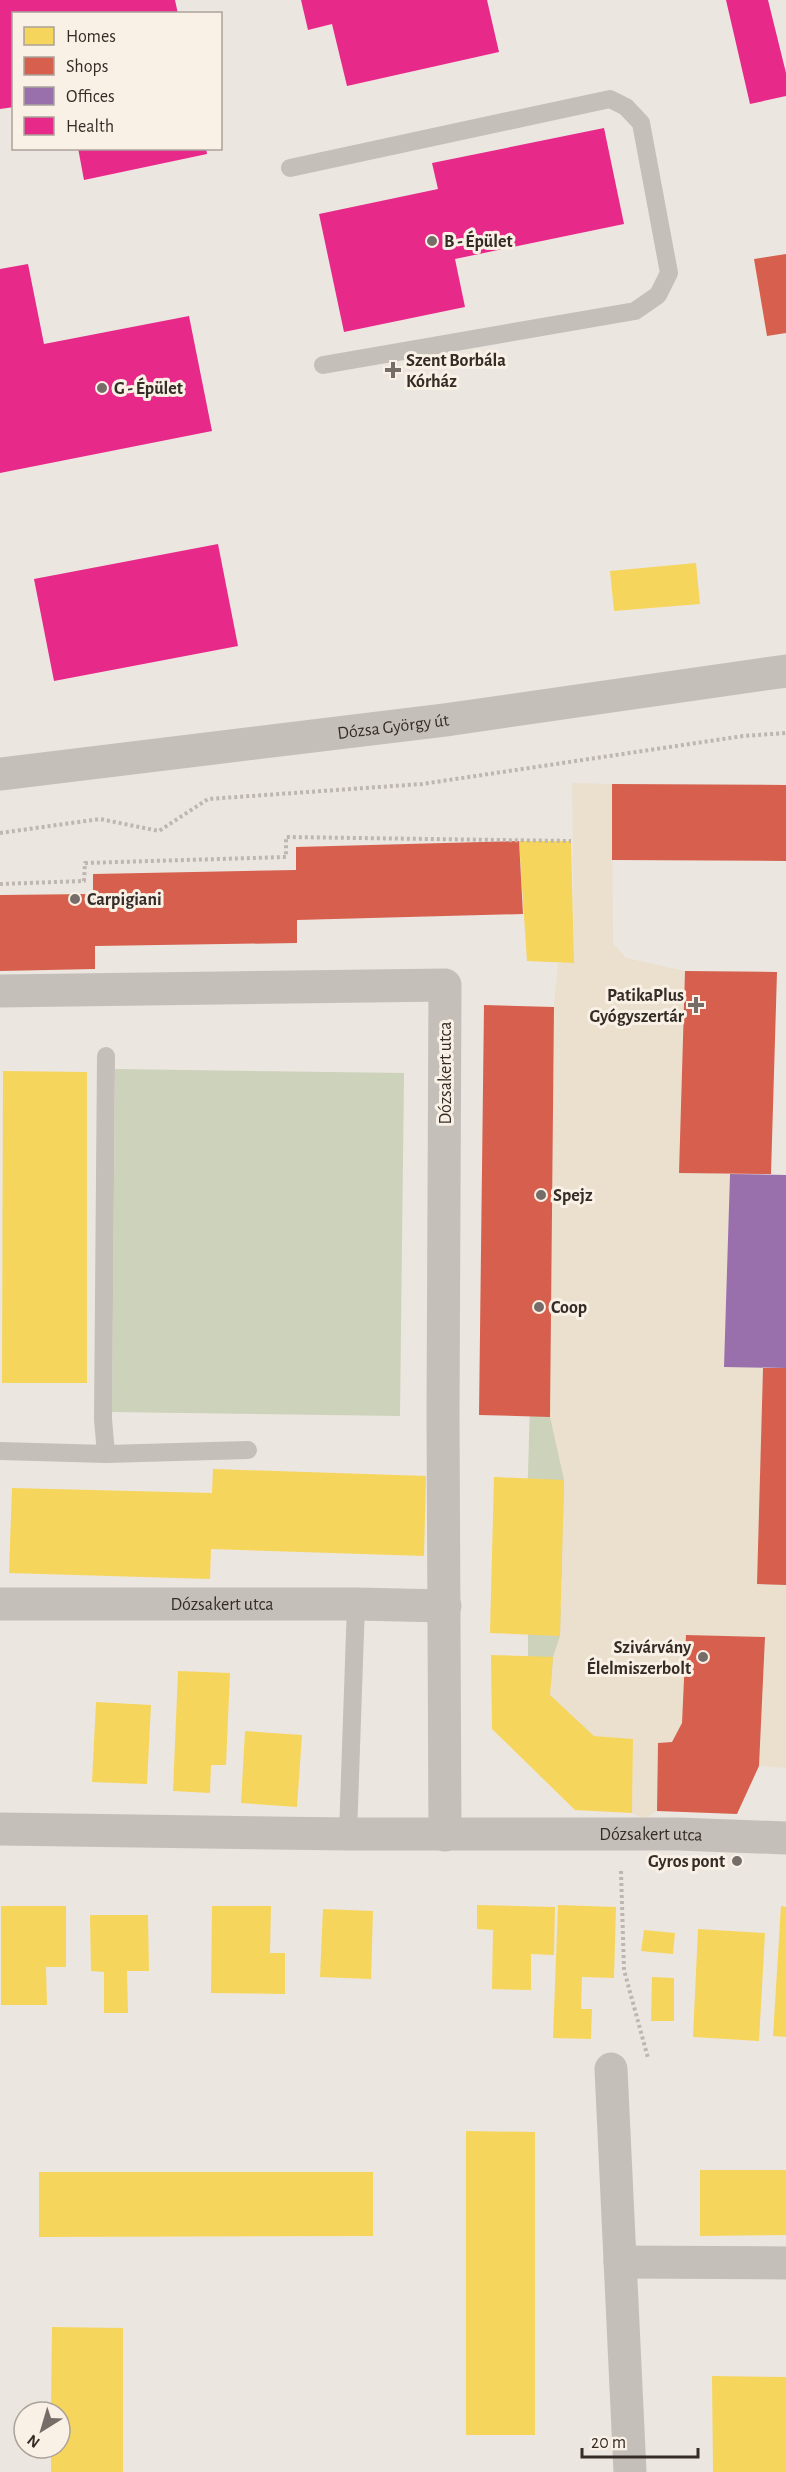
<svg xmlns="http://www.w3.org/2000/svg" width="786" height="2472" viewBox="0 0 786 2472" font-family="'Alegreya Sans',sans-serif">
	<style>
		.green { fill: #cdd2ba }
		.plaza { fill: #ebdfce }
		.homes { fill: #f6d55c }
		.shops { fill: #d6604d }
		.offices { fill: #9970ab }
		.health { fill: #e7298a }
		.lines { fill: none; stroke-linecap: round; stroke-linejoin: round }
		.path { stroke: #beb7b1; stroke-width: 4; stroke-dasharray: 3 3; stroke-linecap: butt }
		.service { stroke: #c5bfb9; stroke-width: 18 }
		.minor { stroke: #c5bfb9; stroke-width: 33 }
		.tertiary { stroke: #c5bfb9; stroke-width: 33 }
		.poi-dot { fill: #766d68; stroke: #f9f1e6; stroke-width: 2 }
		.labels { text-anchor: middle; stroke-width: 6; stroke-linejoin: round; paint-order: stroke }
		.poi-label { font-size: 18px; font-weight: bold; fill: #362c27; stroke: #f9f1e6; text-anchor: start }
		.street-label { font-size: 18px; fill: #362c27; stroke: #f9f1e6 }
	</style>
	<rect width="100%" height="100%" fill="#ece6e0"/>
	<path class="green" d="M115 1069 404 1073 400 1416 112 1412Z
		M530 1403 586 1405 582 1578 525 1577Z
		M528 1608 576 1609 560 1694 528 1666Z"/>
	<path class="plaza" d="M572 783 612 784 613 943 626 958 685 971 679 1172 730 1174 724 1366 763 1368 757 1584 786 1585V1768L759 1766 765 1637 687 1635 682 1723 672 1742 658 1743 657 1811 644 1819 632 1813 633 1739 594 1736 550 1695 553 1657 560 1636 564 1480 550 1417 554 1007 558 963H574Z"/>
	<path class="homes" d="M696 563 700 604 614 611 610 571Z
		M519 841H571L574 963 527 961Z
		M3 1071 87 1072V1383H2Z
		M213 1469 426 1476 424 1556 211 1549 210 1579 9 1573 12 1488 212 1493Z
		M494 1477 564 1480 560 1636 490 1633Z
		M491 1655 553 1657 550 1695 594 1736 633 1739 632 1813 575 1810 492 1729Z
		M178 1671 230 1673 226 1765H211L210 1793 173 1791Z
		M96 1702 151 1705 147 1784 92 1782Z
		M245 1731 302 1735 297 1807 241 1803Z
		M477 1905 555 1907 554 1955 531 1954V1990L492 1989 493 1930 477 1929Z
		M558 1905 616 1907 614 1978 582 1977 581 2009H592L591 2039 553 2038Z
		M1 1906H66V1967H46L47 2005H1Z
		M212 1906H271L270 1953H285V1994L211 1993Z
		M781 1906 786 1907V2037L773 2036Z
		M323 1909 373 1911 371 1979 320 1977Z
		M90 1915H148L149 1971H127L128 2013H104V1972L91 1971Z
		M698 1929 765 1933 759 2041 693 2037Z
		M644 1930 675 1933 673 1954 641 1951Z
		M652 1977 674 1978V2021H651Z
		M466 2131 535 2132V2435H466Z
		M700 2170H786V2235L700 2236Z
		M39 2172H373V2236L39 2237Z
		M52 2327 123 2328V2472H51V2448H60V2412H51Z
		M712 2376 786 2377V2472H713Z"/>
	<path class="shops" d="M786 254V333L767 336 754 259Z
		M612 784 786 785V861L612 860Z
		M519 841 523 914 297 920V943L95 946V969L0 971V895L93 894V874L296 870V847Z
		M685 971 777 972 771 1174 679 1173Z
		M484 1005 554 1007 550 1417 479 1415Z
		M763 1368H786V1585L757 1584Z
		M686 1635 765 1637 759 1766 737 1814 657 1811 658 1743 672 1742 682 1723Z"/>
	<path class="offices" d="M730 1174 786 1175V1368L724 1367Z"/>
	<path class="health" d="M0 0H175L178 14H14V107L0 109Z
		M301 0H487L499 52 347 86 332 24 308 30Z
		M726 0H768L786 73V96L750 104Z
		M604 128 624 224 455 259 465 307 344 332 319 214 438 189 432 163Z
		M78 148H206L207 154 84 180Z
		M28 264 44 344 189 316 212 431 0 473V269Z
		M218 544 238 646 54 681 34 579Z"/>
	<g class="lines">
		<path class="path" d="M0 833 100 819 159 831 208 799 422 784 743 736 786 733
			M0 884 84 881 85 863 286 857V837L571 841
			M621 1871 624 1970 648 2058"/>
		<path class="service" d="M290 168 610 99 626 107 641 123 669 273 658 295 635 311 323 365
			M0 1451 106 1454 103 1419 106 1056
			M106 1454 248 1450
			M348 1834 356 1604"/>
		<g class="minor">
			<path d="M0 991 445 985 443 1413 445 1835"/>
			<path id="s1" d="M0 1604H356L445 1606"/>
			<path id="s2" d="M0 1829 348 1834H678L786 1838"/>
			<path d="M611 2069 630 2472"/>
			<path d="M620 2262 786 2263"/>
		</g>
		<path class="tertiary" id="s3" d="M0 774 445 720 786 671"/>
	</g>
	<g class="poi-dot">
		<circle cx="432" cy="241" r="6"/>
		<path d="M390 361h6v6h6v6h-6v6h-6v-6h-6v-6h6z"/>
		<circle cx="102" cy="388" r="6"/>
		<circle cx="75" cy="899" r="6"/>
		<path d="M693 996h6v6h6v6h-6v6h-6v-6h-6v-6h6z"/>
		<circle cx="541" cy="1195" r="6"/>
		<circle cx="539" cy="1307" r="6"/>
		<circle cx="703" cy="1657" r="6"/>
		<circle cx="737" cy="1861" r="6"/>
	</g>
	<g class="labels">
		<g class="poi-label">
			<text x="444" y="247">B - Épület</text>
			<text x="406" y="366">Szent Borbála<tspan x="406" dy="21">Kórház</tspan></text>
			<text x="114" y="394">G - Épület</text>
			<text x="87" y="905">Carpigiani</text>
			<text x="684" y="1001" text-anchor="end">PatikaPlus<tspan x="684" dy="21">Gyógyszertár</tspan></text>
			<text x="553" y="1201">Spejz</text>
			<text x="551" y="1313">Coop</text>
			<text x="691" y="1653" text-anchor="end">Szivárvány<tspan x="691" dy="21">Élelmiszerbolt</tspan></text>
			<text x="725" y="1867" text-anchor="end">Gyros pont</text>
		</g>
		<g class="street-label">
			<text dy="6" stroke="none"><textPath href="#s3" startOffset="396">Dózsa György út</textPath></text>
			<text transform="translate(445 1073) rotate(-90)" y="6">Dózsakert utca</text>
			<text dy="6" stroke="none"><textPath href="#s1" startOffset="222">Dózsakert utca</textPath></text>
			<text dy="6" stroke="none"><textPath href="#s2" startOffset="651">Dózsakert utca</textPath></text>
		</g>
	</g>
	<rect x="12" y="12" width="210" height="138" fill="#f9f1e6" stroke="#aba29a" stroke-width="1.5"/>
	<rect x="24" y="27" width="30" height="18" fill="#f6d55c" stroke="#aba29a" stroke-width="1.5"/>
	<text x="66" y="42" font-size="18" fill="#362c27">Homes</text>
	<rect x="24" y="57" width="30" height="18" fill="#d6604d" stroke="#aba29a" stroke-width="1.5"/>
	<text x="66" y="72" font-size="18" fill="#362c27">Shops</text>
	<rect x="24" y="87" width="30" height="18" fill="#9970ab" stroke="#aba29a" stroke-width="1.5"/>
	<text x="66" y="102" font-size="18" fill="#362c27">Offices</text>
	<rect x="24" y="117" width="30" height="18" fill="#e7298a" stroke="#aba29a" stroke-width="1.5"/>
	<text x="66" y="132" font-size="18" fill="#362c27">Health</text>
	<g transform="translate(42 2430) rotate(217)"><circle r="28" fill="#f9f1e6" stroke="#aba29a" stroke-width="1.5"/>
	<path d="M0-4.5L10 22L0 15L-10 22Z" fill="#766d68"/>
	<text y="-9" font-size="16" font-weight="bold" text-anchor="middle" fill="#362c27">N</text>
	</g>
	<path d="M582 2448v9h116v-9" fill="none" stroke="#362c27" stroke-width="3"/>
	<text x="591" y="2448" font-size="18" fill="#362c27" stroke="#f9f1e6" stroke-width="4.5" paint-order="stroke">20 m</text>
</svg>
